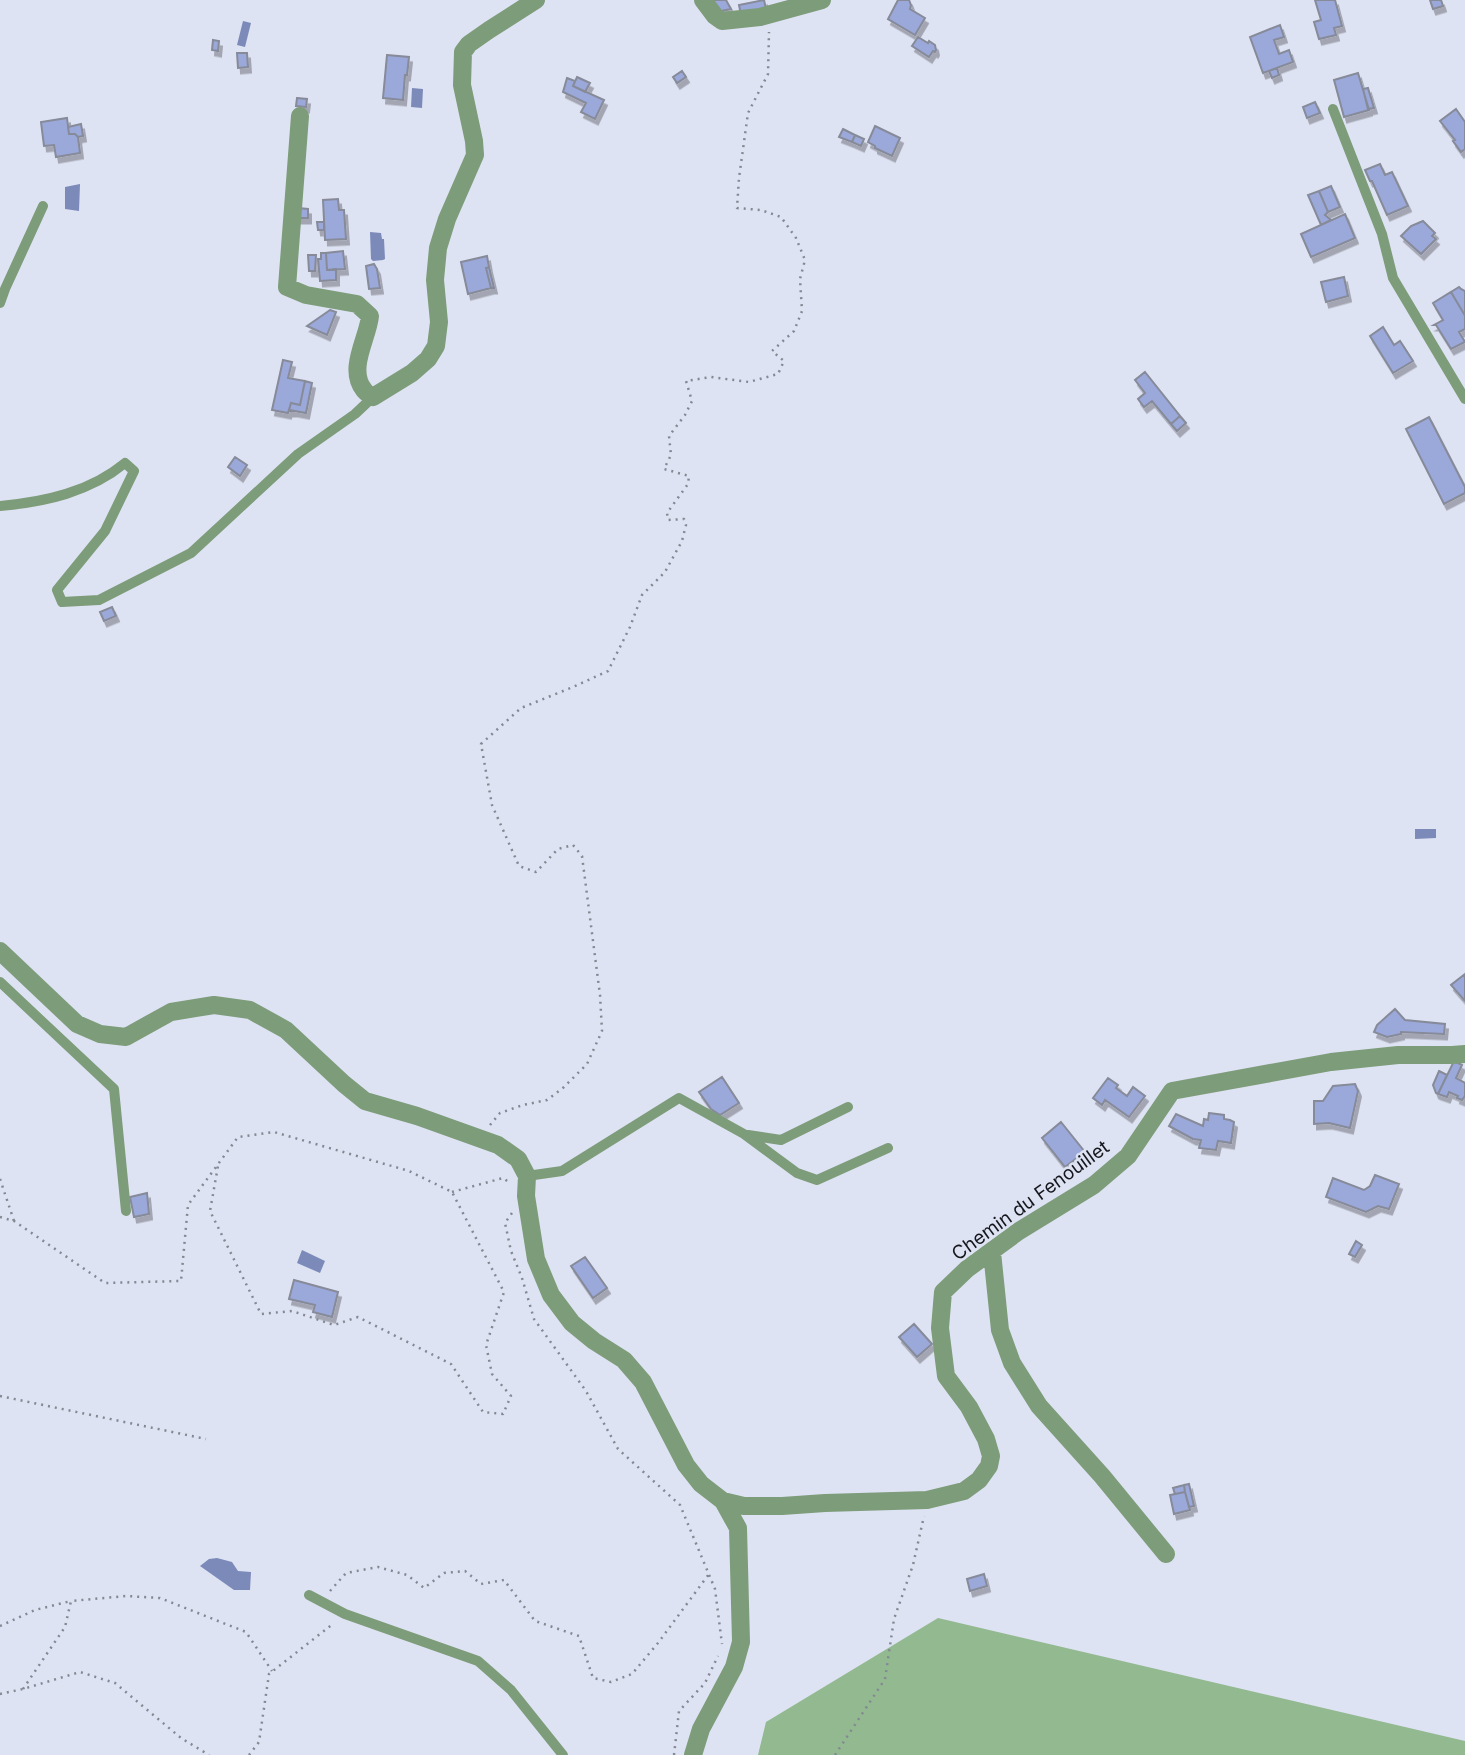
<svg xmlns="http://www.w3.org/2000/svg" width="1465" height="1755" viewBox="0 0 1465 1755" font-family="Inter,sans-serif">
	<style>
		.forest { fill: #92b98f }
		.water { fill: #7b8ab9 }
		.building { fill: #9aa9da; stroke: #868a99; stroke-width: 2; filter: url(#shadow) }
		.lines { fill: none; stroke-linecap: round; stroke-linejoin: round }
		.path { stroke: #848893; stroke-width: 2.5; stroke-dasharray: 2 5; stroke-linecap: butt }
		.lane { stroke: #7d9c7a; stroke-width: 10 }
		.street { stroke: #7d9c7a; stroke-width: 18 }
		.labels { text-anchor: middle; stroke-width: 5; stroke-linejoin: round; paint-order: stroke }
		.street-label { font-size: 19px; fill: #15171d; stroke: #dee3f3 }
	</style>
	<defs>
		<filter id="shadow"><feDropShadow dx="3" dy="5.5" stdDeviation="0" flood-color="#0004"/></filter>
	</defs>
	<rect width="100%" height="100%" fill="#dee3f3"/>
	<path class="forest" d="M938 1618 1465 1741V1755H758L766 1722Z"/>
	<path class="water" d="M243 21 251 23 245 47 237 45Z
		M412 88 423 89 422 108 411 107Z
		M80 184 79 211 65 209V187Z
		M370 232 381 233 382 239H384L385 259 383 260 373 261 371 259Z
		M1415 829H1436V838L1415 839Z
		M302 1250 325 1261 320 1273 297 1263Z
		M217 1558 232 1562 238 1571 251 1572 250 1590H234L200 1566 209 1559Z"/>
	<path class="building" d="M710 0H726L731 9 716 12Z
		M764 0 766 9 741 15 739 5Z
		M898 0H909L911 5 910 9 925 18 915 35 888 19Z
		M1315 0H1335L1342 26 1334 28 1336 35 1319 39 1314 22 1321 20Z
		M1430 0H1441L1443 6 1433 9Z
		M1280 25 1284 37 1274 40 1279 54 1289 50 1293 62 1263 73 1250 37Z
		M918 37 928 43 929 41 935 45 936 50 935 52 933 51 929 57 912 46Z
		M213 40 219 41 218 51 212 50Z
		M237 53H247L248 67 238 68Z
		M387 55 409 57 407 75H405L403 100 383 98Z
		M1277 68 1279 75 1272 78 1269 71Z
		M682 71 686 77 677 83 673 77Z
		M1358 73 1369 110 1344 117 1334 80Z
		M577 77 590 83 585 92 573 86Z
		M567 78 575 81 573 86 604 100 595 119 581 112 586 103 563 92Z
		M1368 88 1374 108 1368 109 1363 89Z
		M297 98 307 99 306 107 296 106Z
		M1315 102 1320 113 1307 118 1303 107Z
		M1456 109 1465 122V149L1461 152 1453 141 1455 140 1440 121Z
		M67 118 69 134H75L78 137 80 153 56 157 54 145 44 146 41 122Z
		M81 124 83 136 78 137 75 134H69L68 127Z
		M875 126 900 138 892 156 875 148V146L868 142Z
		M843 129 855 135 852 142 839 137Z
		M855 135 864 139 861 146 852 142Z
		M1380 164 1385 175 1392 172 1408 206 1387 215 1372 181H1370L1365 170Z
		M1331 186 1340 207 1328 212 1319 191Z
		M1319 191 1328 212 1325 215 1331 220 1321 225 1308 195Z
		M338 199 339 210H344L346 239 325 240 323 200Z
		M298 208 308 209V218H298Z
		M1345 214 1355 238 1311 257 1301 234Z
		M1423 221 1435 233 1432 236 1436 239 1421 254 1401 236 1411 226Z
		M317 222H324V230H318Z
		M343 251 345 269 327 270 326 253Z
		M321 253H326L327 270 336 269V280L320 281 318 259H321Z
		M308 255H316L315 271H309Z
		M487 256 489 267 486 268 491 288 468 294 461 262Z
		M374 264 377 269 380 288 369 289 366 266Z
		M489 267 494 288H491L486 268Z
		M1344 277 1348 296 1326 302 1321 282Z
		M1459 287 1461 289 1465 291V313L1464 314 1451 292Z
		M1451 292 1464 314 1465 313V329L1459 332 1465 342 1451 349 1436 325H1434L1443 320 1433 303Z
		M330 310 336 312 327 335 307 326Z
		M1383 327 1394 345 1400 341 1413 361 1393 373 1370 336Z
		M283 360 292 362 288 378 305 381 300 405 291 403 288 413 272 410Z
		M1145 372 1180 416 1171 424 1152 401 1144 407 1138 399 1145 393 1135 380Z
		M305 381 312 383 306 413 289 410 291 403 300 405Z
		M1180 416 1186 423 1177 431 1171 424Z
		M1429 417 1465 487V493L1444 504 1406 429Z
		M235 457 247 465 240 476 228 467Z
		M112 607 116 616 104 621 100 612Z
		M1465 974V1001L1451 985Z
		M1395 1009 1405 1020 1445 1024 1444 1034 1401 1032V1034L1387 1037 1374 1032 1377 1025Z
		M1454 1061 1462 1065 1456 1078 1465 1083V1096L1462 1100 1457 1098 1458 1096 1449 1092 1447 1097 1438 1094Z
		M1439 1071 1447 1075 1438 1094 1436 1093 1433 1085Z
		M722 1077 739 1103 720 1115 711 1109 699 1092Z
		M1108 1078 1118 1085 1116 1088 1127 1096 1133 1087 1145 1096 1129 1117 1105 1100 1102 1105 1093 1098Z
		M1355 1084 1358 1091 1350 1128 1329 1123 1314 1124V1101H1323L1333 1086Z
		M1209 1113 1224 1115V1119L1230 1120 1234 1122 1231 1143 1218 1141 1216 1150 1199 1148 1201 1140 1193 1139 1169 1126 1176 1114 1203 1126 1204 1119 1208 1120Z
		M1061 1122 1085 1152 1065 1167 1042 1138Z
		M1375 1175 1399 1184 1389 1209 1378 1206 1366 1212 1326 1197 1333 1178 1364 1190 1370 1186Z
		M147 1193 149 1214 134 1217 130 1197Z
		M1356 1241 1362 1245 1355 1257 1349 1254Z
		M585 1257 607 1288 593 1298 571 1266Z
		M294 1280 338 1292 332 1317 313 1312 315 1305 289 1299Z
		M914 1324 932 1344 917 1357 899 1337Z
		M1189 1484 1194 1506 1189 1507 1185 1492 1184 1485Z
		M1184 1485 1185 1492 1175 1494 1173 1488Z
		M1185 1492 1190 1510 1174 1514 1170 1495Z
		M984 1574 987 1586 970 1591 967 1579Z"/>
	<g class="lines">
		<path class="path" d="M490 1125 500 1113 523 1105 547 1100 564 1087 587 1064 602 1031 600 995 582 856 573 845 558 849 536 872 519 866 492 805 481 744 521 708 573 687 608 671 630 627 642 595 665 572 682 541 686 525 684 519 668 520 667 513 688 484 689 476 664 469 671 455 669 436 685 415 692 401 686 381 711 377 749 382 778 374 784 361 772 351 794 331 802 311 800 279 805 260 796 238 781 217 761 210 737 208 739 178 748 113 768 74 769 32
			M0 1179 14 1221
			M452 1192 503 1178 511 1184
			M512 1213 505 1223 511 1251 522 1278 534 1319 586 1391 618 1449 680 1505 715 1589 722 1644
			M0 1217 14 1221 105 1283 181 1281 188 1205 238 1137 274 1132 409 1171 452 1192 504 1292 486 1345 492 1374 511 1396 503 1414 483 1412 451 1364 358 1317 334 1325 292 1311 261 1314 210 1211 218 1166
			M0 1396 206 1439
			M330 1591 346 1573 378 1567 407 1575 424 1588 444 1573 465 1571 481 1584 504 1580 535 1621 579 1636 593 1678 611 1682 632 1674 658 1643 709 1574
			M0 1626 35 1610 71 1601
			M23 1689 65 1627 71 1601 126 1596 160 1598 246 1632 272 1671
			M0 1694 23 1689 80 1672 115 1683 181 1738 209 1755
			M249 1755 259 1742 269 1674 334 1623
			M674 1755 679 1711 705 1683 718 1656
			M835 1755 885 1679 894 1619 913 1565 924 1516"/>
		<path class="lane" d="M1333 109 1382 234 1393 278 1465 399
			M0 303 5 289 43 206
			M0 506C45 502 90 492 125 463L134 471 105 531 57 590 62 602 99 600 191 553 298 454 355 414 373 397
			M0 982 114 1089 126 1211
			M748 1135 781 1140 848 1107
			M527 1176 562 1171 679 1098 744 1134 797 1173 817 1180 888 1148
			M309 1595 345 1614 478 1661 511 1690 563 1755"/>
		<path class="street" d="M703 0 715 16 722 21 760 17 822 0
			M300 116 287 287 306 295 357 304 370 316C368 338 347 369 364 390 366 393 370 395 373 397L412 373 428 359 436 346 439 322 435 280 438 248 447 219 475 155 474 141 462 85 463 52 469 44 489 30 536 0
			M0 951 77 1024 100 1034 126 1037 171 1012 214 1005 250 1010 286 1030 344 1084 365 1101 417 1116 498 1145 518 1159 527 1176 526 1196 536 1259 551 1295 572 1323 594 1341 624 1360 643 1382 686 1465 701 1484 723 1501 738 1528 741 1642 734 1667 701 1729 693 1755
			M992 1252 1000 1330 1012 1363 1039 1406 1102 1476 1166 1554
			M723 1501 744 1506H782L825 1503 927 1500 964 1491 979 1480 989 1466 991 1456 986 1439 969 1407 946 1376 940 1328 943 1292 967 1269 1019 1231 1094 1185 1128 1156 1172 1091 1331 1062 1398 1055H1452L1465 1054"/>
	</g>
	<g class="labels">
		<g class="street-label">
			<text transform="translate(1030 1200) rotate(-36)" y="7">Chemin du Fenouillet</text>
		</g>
	</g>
</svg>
